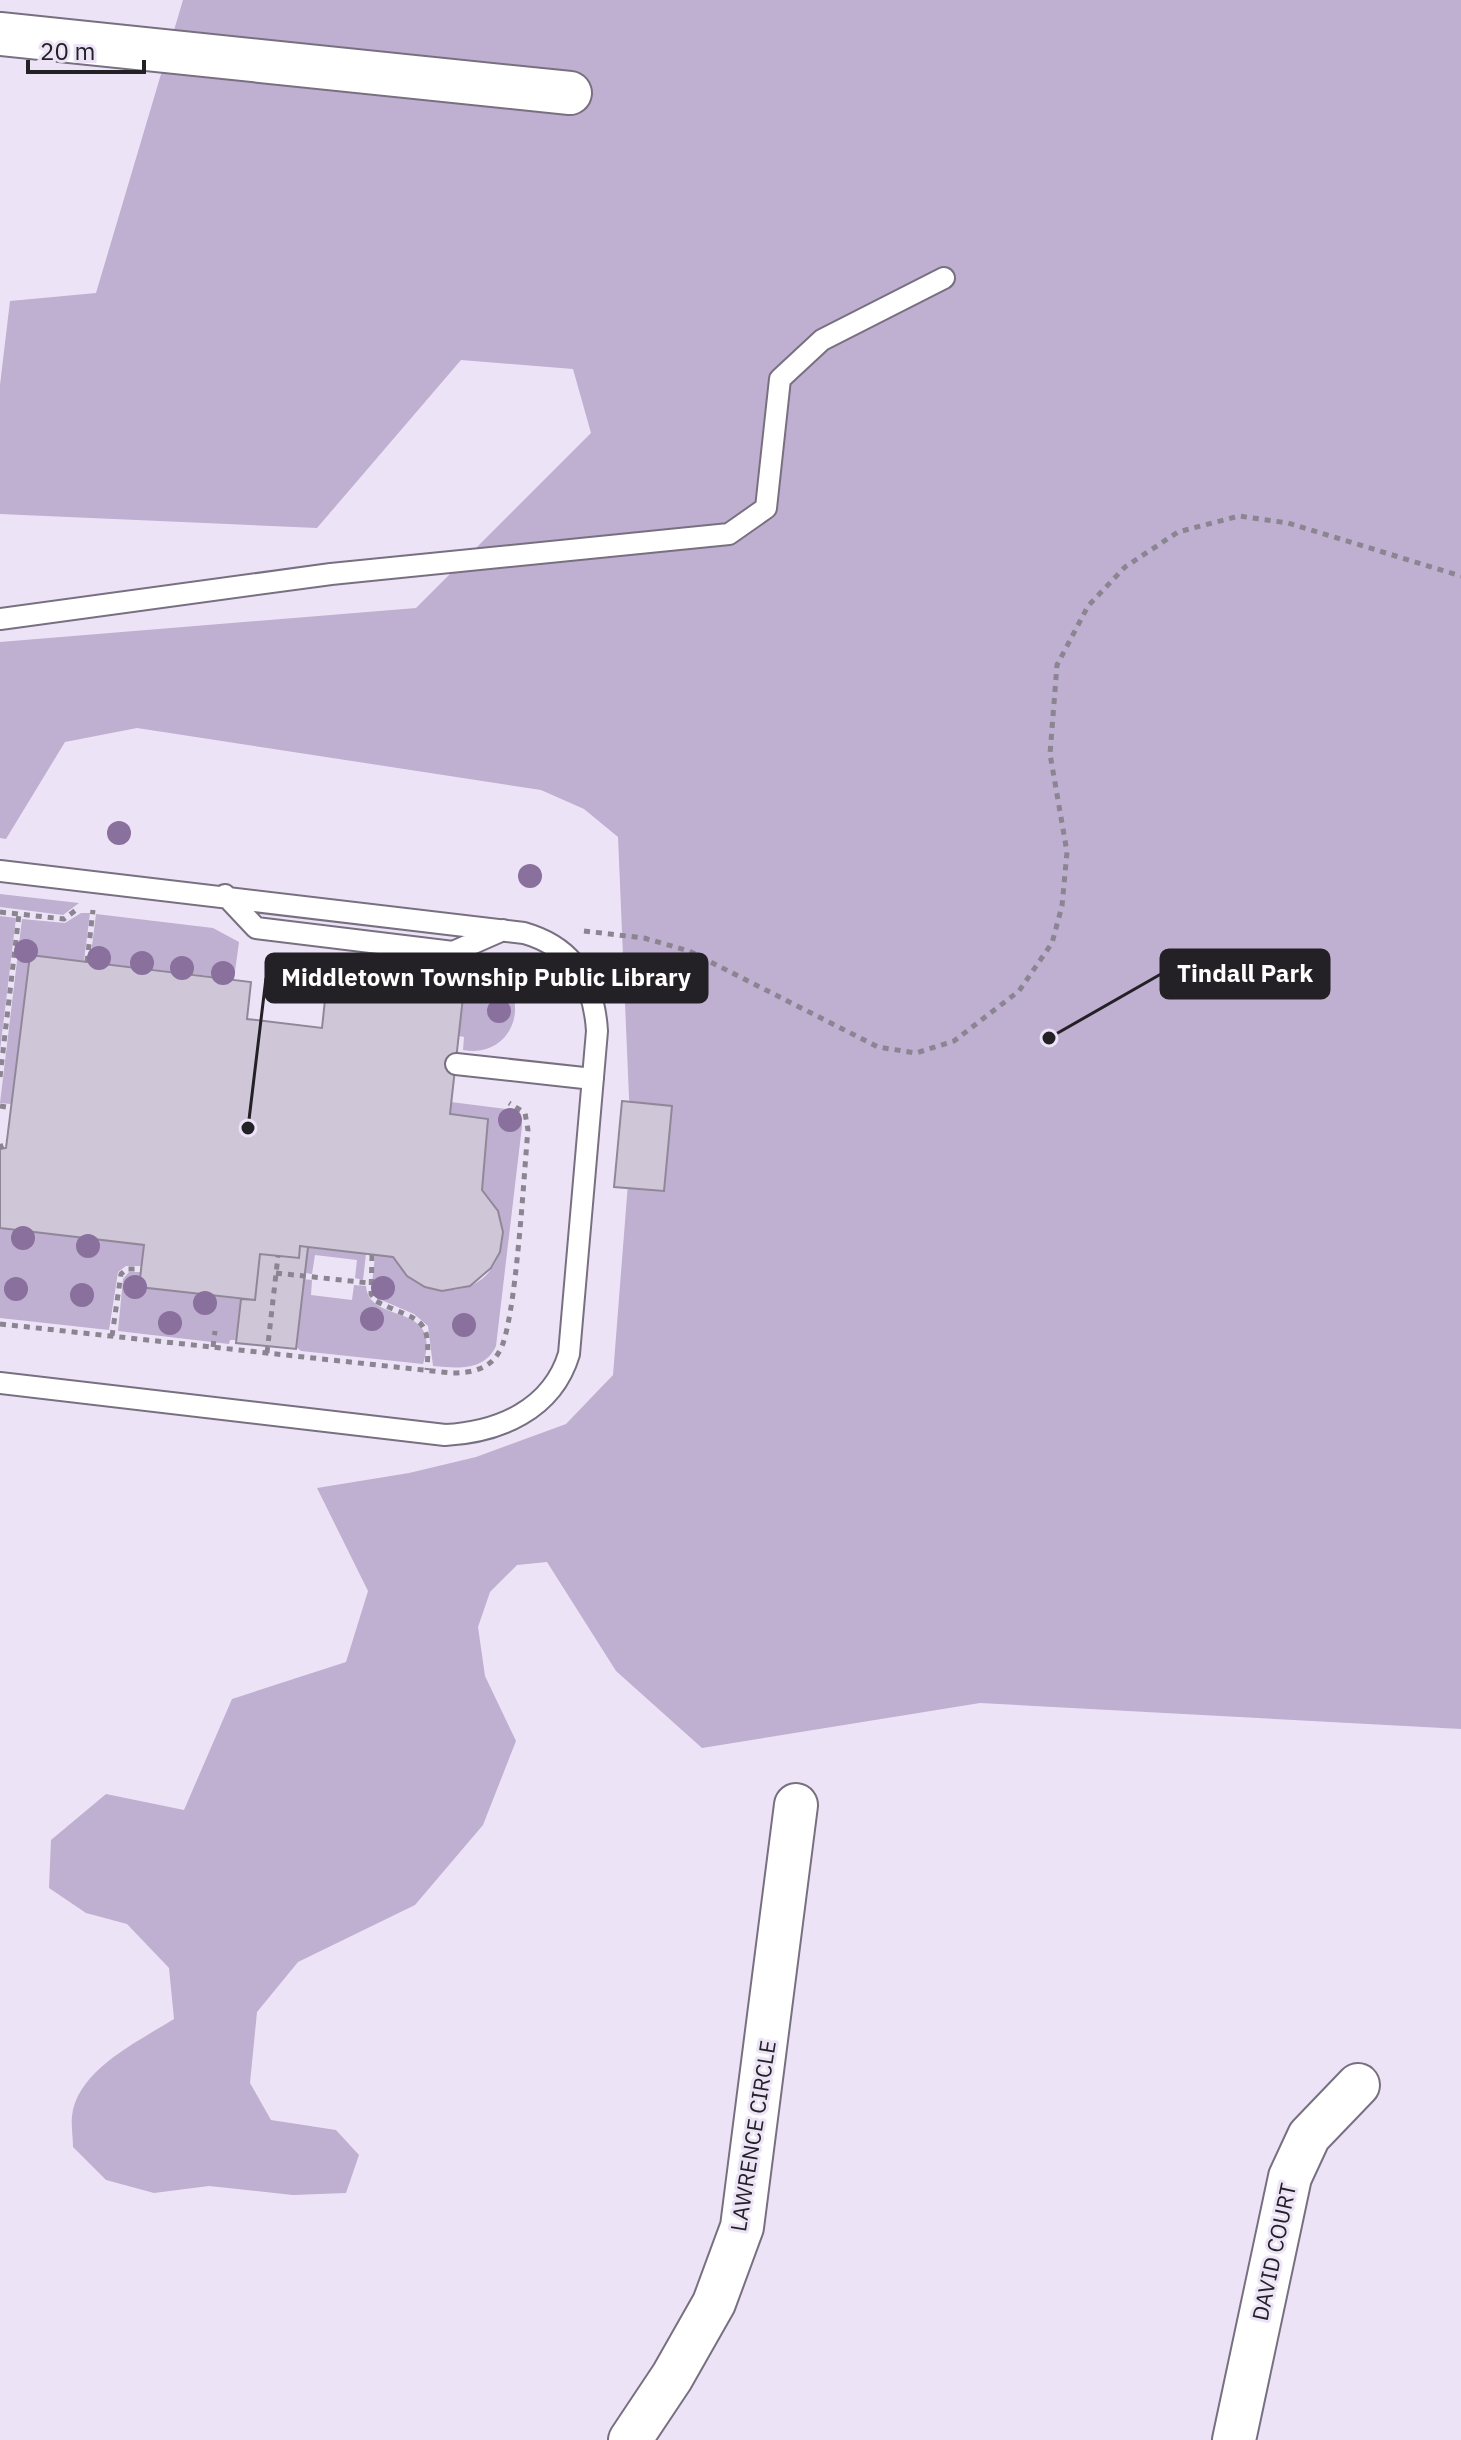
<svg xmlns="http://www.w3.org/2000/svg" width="1461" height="2440" viewBox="0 0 1461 2440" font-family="'IBM Plex Sans',sans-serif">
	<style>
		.green { fill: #bfafd1 }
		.building { fill: #cfc7d8; stroke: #908898; stroke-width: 2 }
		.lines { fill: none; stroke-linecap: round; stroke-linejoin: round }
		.lane-casing { stroke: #787080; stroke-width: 24 }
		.street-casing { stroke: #787080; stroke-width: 46 }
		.path { stroke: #8a8591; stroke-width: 5; stroke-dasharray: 6 6; stroke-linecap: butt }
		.lane { stroke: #fff; stroke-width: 20 }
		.street { stroke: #fff; stroke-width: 42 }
		.tree { fill: #89709d }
		.labels { text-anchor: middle; stroke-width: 6; stroke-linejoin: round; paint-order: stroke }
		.street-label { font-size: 22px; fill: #232026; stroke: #ece4f6 }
		.leader { fill: none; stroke: #232026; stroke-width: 3 }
		.callout-dot { fill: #232026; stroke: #ece4f6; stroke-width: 3 }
		.callout { fill: #232026; stroke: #232026; stroke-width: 3 }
		.callout-label { font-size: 24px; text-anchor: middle; font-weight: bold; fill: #fff }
	</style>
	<rect width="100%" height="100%" fill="#ece4f6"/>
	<path class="green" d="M183 0H1461V1729L980 1703 702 1748 616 1671 547 1562 517 1565 490 1592 478 1627 485 1676 516 1741 483 1825 415 1905 298 1962 257 2012 250 2083 271 2120 336 2130 359 2155 346 2193 293 2195 209 2186 154 2193 106 2180 73 2147C73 2137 71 2125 72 2116 77 2070 139 2041 174 2019L169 1968 127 1924 86 1913 49 1888 51 1840 106 1794 184 1810 232 1699 346 1662 368 1591 317 1488 409 1473 476 1457 566 1424 613 1375 631 1145 618 837 584 809 541 790 137 728 65 742 6 839 0 838V642L416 608 591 433 573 369 461 360 317 528 0 514V385L10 301 96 293Z
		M0 894 79 903 63 915 0 907Z
		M81 913H90L84 961 30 955 11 1104 0 1103 22 919 65 923Z
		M96 914 213 928 239 942 234 979 90 962Z
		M0 916 16 918 0 1051Z
		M473 963C539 977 521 1061 463 1050L464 1037 459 1036 463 997 392 989V982L441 988 444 970 471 973Z
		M451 1102 513 1110 520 1115 522 1126 496 1346C484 1372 457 1368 433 1366L428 1326 414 1314 379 1299 372 1284 375 1255 393 1257C417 1301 487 1304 501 1248 510 1211 483 1205 482 1187 480 1165 486 1140 488 1119L450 1114Z
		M0 1228 144 1245 142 1266H126L118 1272 109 1330 0 1318Z
		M308 1247 366 1254 363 1280 355 1278 357 1260 315 1255 312 1274 305 1273Z
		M129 1272H141L140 1287 241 1299 236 1340H230L229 1344 118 1331 123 1279Z
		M304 1279 312 1280 311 1295 352 1300 354 1285 366 1286C369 1326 444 1300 423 1364L301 1351 296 1347Z"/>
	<path class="building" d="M30 955 251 982 247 1019 322 1028 327 981 463 997 450 1114 488 1119 482 1190 498 1211 503 1232 500 1252 491 1268 470 1286 442 1291 425 1287 407 1276 393 1257 300 1246 299 1258 260 1254 255 1300 139 1287 144 1245 0 1228V1149L6 1148Z
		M622 1101 672 1106 664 1191 614 1187Z
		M300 1246 308 1247 296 1349 236 1343 241 1299 255 1300 260 1254 299 1258Z"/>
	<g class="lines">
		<g class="lane-casing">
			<path id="lane" d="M0 619 331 574 729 534 766 508 780 379 822 340 944 278
				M0 871 524 933C573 947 594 982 597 1031L569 1354C552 1410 499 1432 445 1435L0 1383
				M225 895 256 928 453 952 503 930
				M456 1064 593 1079"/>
		</g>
		<g class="street-casing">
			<path id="street" d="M0 34 570 93
				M630 2440 672 2377 714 2303 742 2227 796 1805
				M1234 2440 1290 2177 1309 2136 1358 2085"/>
		</g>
		<path class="path" d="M0 912 64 919 76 910
			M584 931 644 938 689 951 878 1047 916 1053 954 1041 1019 991 1052 943 1062 906 1067 852 1050 754 1057 665 1088 606 1125 567 1178 532 1239 516 1288 523 1461 576
			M87 962 93 910
			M384 971V988
			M0 1077 19 914
			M0 1106 11 1108
			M0 1144 2 1149
			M372 1255 371 1294 376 1301C421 1324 431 1313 427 1370
			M276 1273 369 1283
			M0 1324 451 1373C470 1373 489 1370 499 1352 516 1327 524 1170 528 1130L525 1113 509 1103
			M112 1336 121 1274 127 1269H141
			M213 1347 215 1331
			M267 1353 278 1256"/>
		<use href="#lane" class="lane"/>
		<use href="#street" class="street"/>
	</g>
	<g class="tree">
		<circle cx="119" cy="833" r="12"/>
		<circle cx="530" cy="876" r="12"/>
		<circle cx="26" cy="951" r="12"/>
		<circle cx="99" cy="958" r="12"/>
		<circle cx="142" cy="963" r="12"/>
		<circle cx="182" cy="968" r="12"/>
		<circle cx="223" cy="973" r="12"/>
		<circle cx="499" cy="1011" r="12"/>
		<circle cx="510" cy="1120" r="12"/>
		<circle cx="23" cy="1238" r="12"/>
		<circle cx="88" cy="1246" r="12"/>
		<circle cx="135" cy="1287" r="12"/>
		<circle cx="383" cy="1288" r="12"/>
		<circle cx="16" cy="1289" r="12"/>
		<circle cx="82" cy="1295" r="12"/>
		<circle cx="205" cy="1303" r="12"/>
		<circle cx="372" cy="1319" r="12"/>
		<circle cx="170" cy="1323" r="12"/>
		<circle cx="464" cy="1325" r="12"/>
	</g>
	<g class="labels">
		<g class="street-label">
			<text transform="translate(753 2136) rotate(-81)" y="8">LAWRENCE CIRCLE</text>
			<text transform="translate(1274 2252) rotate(-78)" y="8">DAVID COURT</text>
		</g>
	</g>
	<path class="leader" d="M1049 1038L1161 974M248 1128L266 978"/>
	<g class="callout-dot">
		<circle cx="1049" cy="1038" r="8"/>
		<circle cx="248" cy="1128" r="8"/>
	</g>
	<g class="callout">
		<rect x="1161" y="950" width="168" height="48" rx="8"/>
		<rect x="266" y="954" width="441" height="48" rx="8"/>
	</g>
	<g class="callout-label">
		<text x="1245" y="982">Tindall Park</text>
		<text x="486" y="986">Middletown Township Public Library</text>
	</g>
	<path d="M28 60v12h116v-12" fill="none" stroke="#232026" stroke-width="4"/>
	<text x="40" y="60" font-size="24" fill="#232026" stroke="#ece4f6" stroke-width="6" paint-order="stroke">20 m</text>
</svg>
